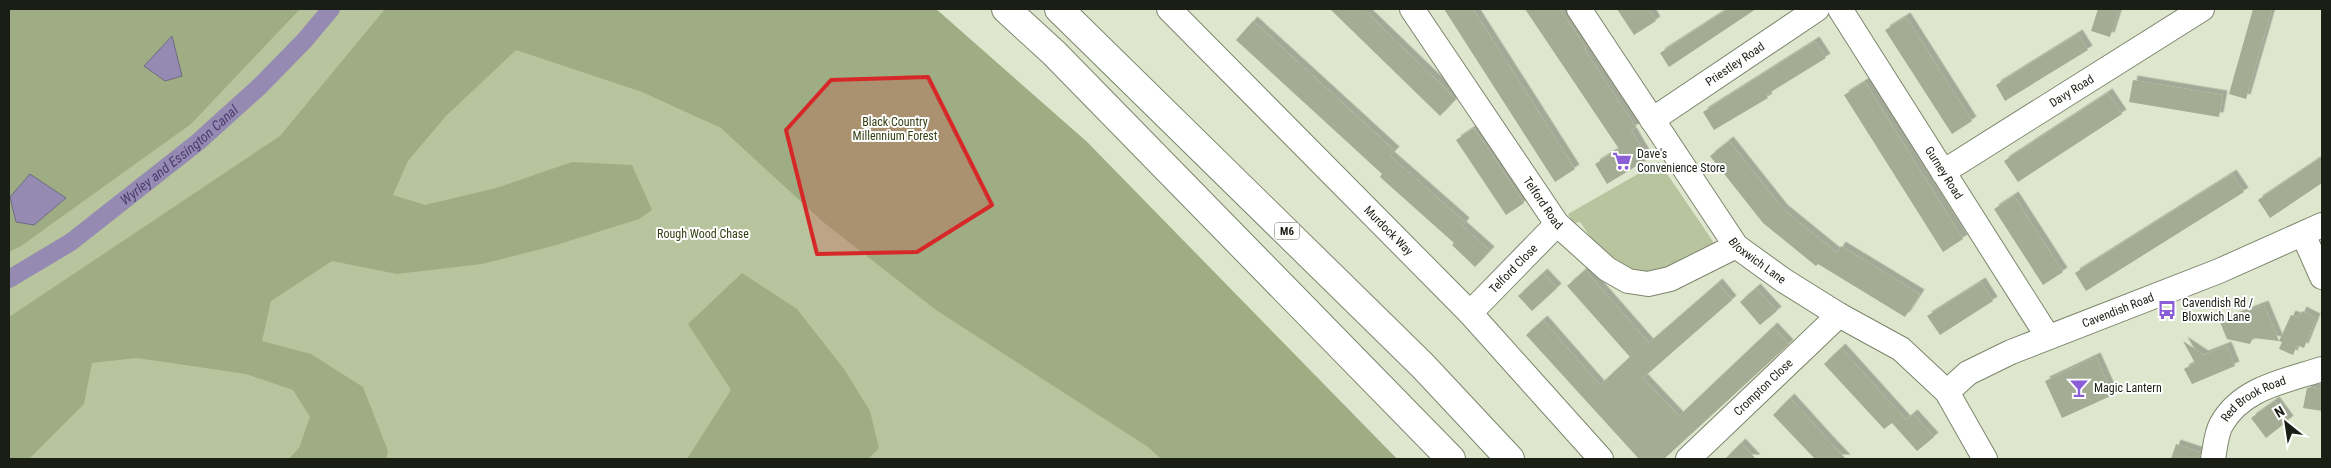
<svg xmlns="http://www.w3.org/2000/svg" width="2331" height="468" viewBox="0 0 2331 468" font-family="'Roboto Condensed',sans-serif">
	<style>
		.green { fill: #b8c49e }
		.forest { fill: #9fad84; fill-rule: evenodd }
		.water { fill: #958bb2; stroke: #706a83 }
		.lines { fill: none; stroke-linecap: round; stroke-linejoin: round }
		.canal { stroke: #958bb2; stroke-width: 18 }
		.building { fill: #a4ac93; filter: url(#shadow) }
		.minor-casing { stroke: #7d856d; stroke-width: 26 }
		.highway-casing { stroke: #7d856d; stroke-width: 30 }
		.minor { stroke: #fff; stroke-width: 24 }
		.highway { stroke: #fff; stroke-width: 28 }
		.marked { fill: #d62828; fill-opacity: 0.2; stroke: #d62828; stroke-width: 4; stroke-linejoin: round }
		.labels { text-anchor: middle; stroke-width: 4; stroke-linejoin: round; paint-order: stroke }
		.shield { fill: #fff; stroke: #5f625a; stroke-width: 1 }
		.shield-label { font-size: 11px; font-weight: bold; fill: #1b1e14 }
		.street-label { font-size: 12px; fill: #1b1e14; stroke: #fff }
		.park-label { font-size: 12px; fill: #344011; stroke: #fff }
		.poi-label { font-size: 12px; fill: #1b1e14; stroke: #fff; text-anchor: start }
		.water-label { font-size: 14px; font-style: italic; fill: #4c3b70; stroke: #fff }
	</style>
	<defs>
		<filter id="shadow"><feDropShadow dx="4.5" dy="-4.5" stdDeviation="0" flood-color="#0004"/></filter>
	</defs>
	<rect width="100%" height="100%" fill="#dee7cd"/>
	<path class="green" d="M9 9H936L1087 142 1397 459H9Z
		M1659 162 1714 243 1698 258 1662 272 1635 271 1597 247 1580 222 1573 223 1568 214Z"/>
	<path class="forest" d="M9 9H300L191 124 21 246 9 252ZM172 36 176 57 144 66Z
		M385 9H936L1087 142 1397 459H1161L1148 447 936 310 823 222 721 128 642 92 516 50 446 116 408 161 393 195 425 205 496 188 572 162 632 165 652 210 639 219 553 246 482 264 397 274 332 261 271 301 262 341 311 354 363 387 388 451 386 459H289L299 448 310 417 293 390 246 374 137 358 92 363 84 404 29 459H9V317L280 136Z
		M742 273 797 309 844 369 870 411 879 448 868 459H687L731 390 688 324Z"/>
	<path class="water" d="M172 36 182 76 165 81 144 66Z
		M30 174 66 198 34 225 16 222 10 197Z"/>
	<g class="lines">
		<path class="canal" id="s1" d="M9 279 71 242 198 142 260 86 304 41 331 9"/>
	</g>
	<path class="building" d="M1330 9H1363L1456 99 1440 116Z
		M1444 9H1473L1575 169 1555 182Z
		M1525 9H1560L1586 48 1584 49 1636 127 1631 130 1648 159 1607 184 1595 164 1619 149Z
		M1617 9H1649L1656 21 1634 35Z
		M1728 9H1756L1669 67 1660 53Z
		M2098 9H2119L2110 37 2091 31Z
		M2253 9H2272L2246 99 2229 94Z
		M1906 17 1972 121 1952 134 1885 30Z
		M1253 21 1395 151 1390 156 1465 222 1462 226 1490 251 1475 267 1452 245 1454 243 1380 177 1382 174 1236 40Z
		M2078 34 2088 50 2005 101 1996 85Z
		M1815 41 1826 58 1766 95 1768 98 1714 130 1703 112Z
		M2133 80 2223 95 2219 117 2129 102Z
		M1865 82 1963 239 1943 252 1844 95Z
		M2108 93 2122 114 2018 182 2004 161Z
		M1474 128 1524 203 1506 215 1456 140Z
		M1729 141 1783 209 1837 253 1841 246 1920 294 1905 317 1818 264 1816 266 1763 223 1710 156Z
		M2322 157V183L2270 218 2258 200Z
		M2232 174 2244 192 2086 291 2075 273Z
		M2014 196 2063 272 2043 285 1994 209Z
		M1585 270 1649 343 1718 283 1732 300 1643 378 1679 416 1773 327 1789 344 1664 459H1639L1526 335 1543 320 1600 385 1630 357 1567 286Z
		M1543 273 1557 288 1532 311 1518 296Z
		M1981 282 1993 301 1940 335 1927 316Z
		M1756 288 1777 311 1760 325 1740 302Z
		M2264 305 2279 341 2253 338 2250 344 2227 339 2220 322Z
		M2302 311 2316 318 2304 348 2297 345 2293 355 2279 349 2282 342 2279 341 2291 315 2299 318Z
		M2183 341 2204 355 2227 346 2235 366 2192 384 2184 369 2195 363Z
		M1841 348 1906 420 1913 414 1934 437 1917 451 1892 423 1884 429 1824 364Z
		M2096 357 2113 395 2062 418 2045 381Z
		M2311 387 2322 389V411L2303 408 2307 388Z
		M1790 398 1828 440 1846 459H1815L1773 415Z
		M2275 401 2289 420 2266 438 2251 418Z
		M1741 443 1756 459H1725Z
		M2176 444 2200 452V459H2171Z"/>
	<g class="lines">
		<g class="minor-casing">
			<g id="minor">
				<path id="s2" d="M1169 9 1470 313 1601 459"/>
				<path id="s3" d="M1412 9 1557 224 1607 269 1628 281 1648 284 1670 279 1736 246"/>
				<path id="s4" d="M1579 9 1736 246 1783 280 1839 315 1901 349 1947 392 1985 459"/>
				<path id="s5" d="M1840 9 2048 337"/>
				<path id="s6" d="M1652 120 1817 9"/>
				<path id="s7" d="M1943 172 2202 9"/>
				<path d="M2303 234 2322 277"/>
				<path id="s8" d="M1470 313 1557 224"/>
				<path id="s9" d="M1947 392 1968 373 2011 352 2219 271 2322 225"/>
				<path id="s10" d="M1688 459 1839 315"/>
				<path id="s11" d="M2213 459C2215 449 2216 434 2221 425 2241 388 2285 381 2322 369"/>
			</g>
		</g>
		<g class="highway-casing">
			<path id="highway" d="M1006 9 1054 53 1451 459
				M1059 9 1423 366 1510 459"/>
		</g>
		<use href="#minor" class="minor"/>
		<use href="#highway" class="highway"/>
	</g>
	<path class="marked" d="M928 77 992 205 917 252 817 254 786 130 831 80Z"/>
	<defs>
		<g id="supermarket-bare" transform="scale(1.5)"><path d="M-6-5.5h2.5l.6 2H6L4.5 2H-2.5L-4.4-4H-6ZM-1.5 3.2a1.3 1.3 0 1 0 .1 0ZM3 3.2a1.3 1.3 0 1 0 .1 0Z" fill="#895ed7" stroke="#fff" stroke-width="2.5" paint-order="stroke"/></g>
		<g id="bus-bare" transform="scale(1.5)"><path d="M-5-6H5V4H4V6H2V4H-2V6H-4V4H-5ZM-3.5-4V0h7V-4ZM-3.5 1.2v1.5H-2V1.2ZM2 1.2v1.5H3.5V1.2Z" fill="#895ed7" stroke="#fff" stroke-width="2.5" paint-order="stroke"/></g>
		<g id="bar-bare" transform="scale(1.5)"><path d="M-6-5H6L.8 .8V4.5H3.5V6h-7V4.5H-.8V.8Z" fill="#895ed7" stroke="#fff" stroke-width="2.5" paint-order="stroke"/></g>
	</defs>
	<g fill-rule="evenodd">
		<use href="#supermarket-bare" x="1622" y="161"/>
		<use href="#bus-bare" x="2167" y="310"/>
		<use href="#bar-bare" x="2079" y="388"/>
	</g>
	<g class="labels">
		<rect class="shield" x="1274.5" y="222.5" width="25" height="17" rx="4"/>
		<g class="shield-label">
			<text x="1287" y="235">M6</text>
		</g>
		<g class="street-label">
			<text dy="4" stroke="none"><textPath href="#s6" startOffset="100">Priestley Road</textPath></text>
			<text dy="4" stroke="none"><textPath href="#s7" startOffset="152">Davy Road</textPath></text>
			<text dy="4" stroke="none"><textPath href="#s5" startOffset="194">Gurney Road</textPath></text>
			<text dy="4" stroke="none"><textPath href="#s3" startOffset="234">Telford Road</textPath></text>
			<text dy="4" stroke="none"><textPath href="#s2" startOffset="312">Murdock Way</textPath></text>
			<text dy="4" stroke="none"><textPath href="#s4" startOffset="310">Bloxwich Lane</textPath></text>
			<text dy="4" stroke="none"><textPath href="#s8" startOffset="62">Telford Close</textPath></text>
			<text dy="4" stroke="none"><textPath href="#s9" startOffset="191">Cavendish Road</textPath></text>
			<text dy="4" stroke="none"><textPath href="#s10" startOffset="104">Crompton Close</textPath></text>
			<text dy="4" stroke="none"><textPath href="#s11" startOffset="78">Red Brook Road</textPath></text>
		</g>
		<g class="park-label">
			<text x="895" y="126">Black Country<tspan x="895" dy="14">Millennium Forest</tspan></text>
			<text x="703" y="238">Rough Wood Chase</text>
		</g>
		<g class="poi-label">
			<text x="1637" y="158">Dave's<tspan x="1637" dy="14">Convenience Store</tspan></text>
			<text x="2182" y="307">Cavendish Rd /<tspan x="2182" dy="14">Bloxwich Lane</tspan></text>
			<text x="2094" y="392">Magic Lantern</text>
		</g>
		<g class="water-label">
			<text dy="5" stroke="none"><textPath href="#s1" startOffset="211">Wyrley and Essington Canal</textPath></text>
		</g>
	</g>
	<rect width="2331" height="468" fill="none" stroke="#1b1e14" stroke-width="20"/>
	<g transform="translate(2286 423) rotate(330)" stroke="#ffffff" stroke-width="4" paint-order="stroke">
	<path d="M0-4L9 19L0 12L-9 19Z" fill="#1b1e14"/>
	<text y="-8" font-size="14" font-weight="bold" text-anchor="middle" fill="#1b1e14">N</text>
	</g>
</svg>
